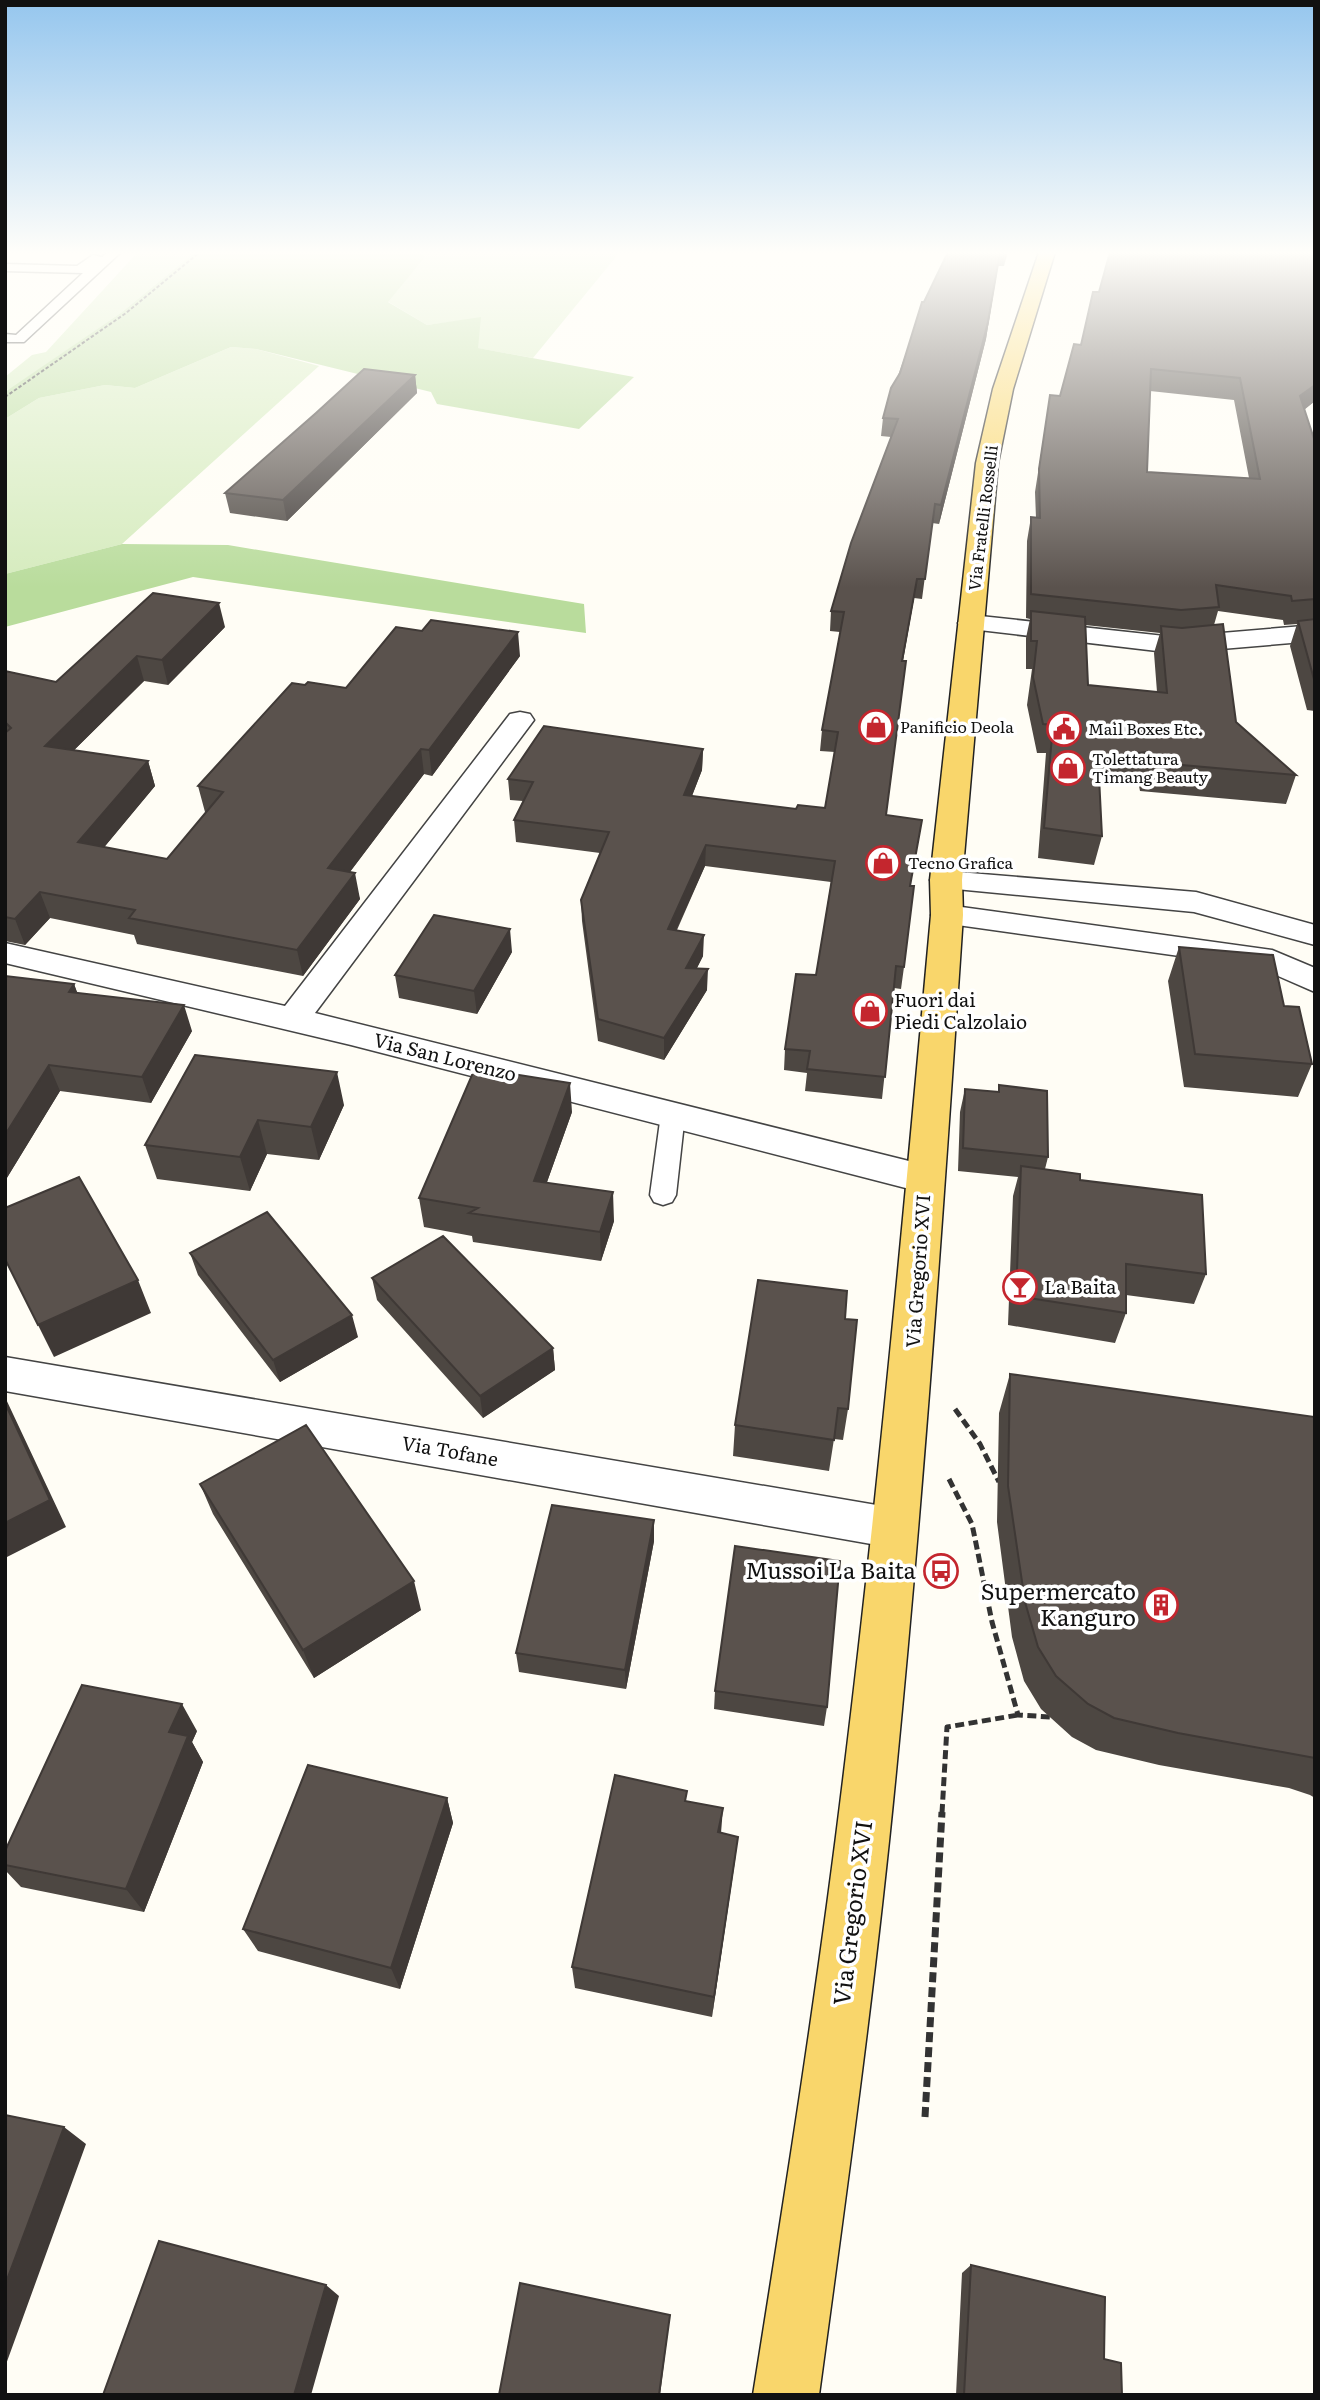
<svg xmlns="http://www.w3.org/2000/svg" width="1320" height="2400" viewBox="0 0 1320 2400" font-family="Literata,serif">
	<style>
		.green { fill: #d5ebbd }
		.forest { fill: #b9dc9c }
		.lines { fill: none; stroke-linecap: round; stroke-linejoin: round }
		.service-casing { stroke: #444; stroke-width: 3 }
		.minor-casing { stroke: #444; stroke-width: 3 }
		.primary-casing { stroke: #222; stroke-width: 3 }
		.path-far2 { stroke: #333; stroke-width: 2; stroke-dasharray: 3.5 2; stroke-linecap: butt }
		.path-far1 { stroke: #333; stroke-width: 5; stroke-dasharray: 9 4.5; stroke-linecap: butt }
		.path { stroke: #333; stroke-width: 7; stroke-dasharray: 10 5; stroke-linecap: butt }
		.service { fill: #fff; fill-rule: evenodd }
		.minor { fill: #fff; fill-rule: evenodd }
		.primary { fill: #f9d66b; fill-rule: evenodd }
		.wall { fill: #4d4742; fill-rule: evenodd }
		.shaded-wall { fill: #3f3936 }
		.building { fill: #5a524d; stroke: #3f3936; stroke-width: 2; fill-rule: evenodd }
		.labels { text-anchor: middle; stroke-width: 7; stroke-linejoin: round; paint-order: stroke }
		.far-street-label { font-size: 16px; fill: #111; stroke: #fff }
		.far-poi-label { font-size: 16px; fill: #111; stroke: #fff; text-anchor: start }
		.poi-label { font-size: 19px; fill: #111; stroke: #fff; text-anchor: start }
		.street-label { font-size: 19px; fill: #111; stroke: #fff }
		.near-poi-label { font-size: 23px; fill: #111; stroke: #fff; text-anchor: end }
		.near-street-label { font-size: 23px; fill: #111; stroke: #fff }
	</style>
	<rect width="100%" height="100%" fill="#fffdf5"/>
	<path class="green" d="M138 252H195L122 312 9 390 5 389V377L32 355 46 352Z
		M420 252H620L533 358 477 348 480 318 427 325 387 301 425 257Z
		M231 347 256 349 319 366 122 544 5 574V419L39 398 105 385 135 388Z"/>
	<path class="forest" d="M195 252H420L425 257 388 302 427 325 481 317 478 348 634 377 579 429 437 404 431 392 256 349 231 347 135 388 105 385 39 398 5 419V392L122 312Z
		M122 544 228 545 584 604 586 633 193 577 5 627V574Z"/>
	<g class="lines">
		<g class="service-casing">
			<path id="service" d="M108 252H121L24 342H5V334L16 335 83 273 5 271V264L77 266 93 255 102 257Z
				M673 1105 682 1108 685 1114 676 1195 672 1202 663 1205 654 1202 650 1195 661 1114 664 1108Z"/>
		</g>
		<g class="minor-casing">
			<path id="minor" d="M971 615 1174 637 1315 625V641L1174 653 962 628 958 623 962 618Z
				M520 712 530 714 534 720 315 1013 925 1165 938 1169 944 1179 938 1189 925 1193 351 1045 5 963V943L285 1006 510 714Z
				M946 871 1196 892 1315 925V945L1194 912 935 887 930 880 935 873Z
				M947 905 1272 950 1315 968V992L1262 969 1244 965 936 922 931 915 936 908Z
				M5 1357 894 1508 910 1514 917 1528 910 1542 894 1548 5 1391Z"/>
		</g>
		<g class="primary-casing">
			<path id="primary" d="M1039 252H1055L1013 389 998 463 962 880 963 915C944 1201 924 1487 896 1772 876 1980 847 2187 819 2395H753C786 2188 819 1980 844 1772 879 1487 905 1201 931 915L930 880 976 463 993 389Z"/>
		</g>
		<path class="path-far2" d="M5 397 126 313 200 252"/>
		<path class="path-far1" d="M955 1409 980 1444 999 1482
			M949 1479 972 1524 992 1622 1018 1715 1051 1717
			M942 1813 947 1727 1018 1715"/>
		<path class="path" d="M925 2117 942 1812"/>
		<use href="#service" class="service"/>
		<use href="#minor" class="minor"/>
		<use href="#primary" class="primary"/>
	</g>
	<path class="wall" d="M948 252H1008L1004 266H998L986 339 939 524 932 523 922 599 914 598 903 661 886 815 922 820 910 886 904 967 901 989 894 988 882 1099 805 1091 807 1073 784 1070 785 1049 816 975 831 882 705 866 677 930 703 956 697 968 707 990 664 1060 598 1041 582 921 581 900 600 853 516 842 514 820 523 801 510 800 508 779 703 749 702 770 692 796 796 809 825 808 835 752 820 751 822 730 840 632 830 631 831 611 891 437 881 436 883 418 924 302Z
		M1315 252V401L1304 410 1315 442V711L1307 710 1290 646 1297 624 1284 625 1283 620 1218 611 1214 625 1236 722 1296 775 1286 804 1140 791 1138 781 1099 785 1102 836 1094 865 1038 858 1046 753H1037L1027 705 1032 669H1026V638L1030 619 1026 618 1027 541 1031 517 1036 518 1035 492 1050 395 1060 396 1081 345 1099 292ZM1150 391 1234 400 1249 478 1147 472ZM1085 625 1160 633 1154 653 1157 692 1088 685Z
		M415 375 417 393 287 521 230 513 225 493Z
		M225 627 168 685 144 681 74 750 148 761 155 786 104 847 167 859 206 812H205L198 786 305 685 346 688 520 656 432 776 424 774 350 872 360 899 303 976 137 944 134 935 50 918 25 945 5 941V671L56 682Z
		M1179 947 1284 1006 1312 1064 1298 1097 1184 1087 1168 981Z
		M512 952 477 1014 399 998 395 975Z
		M74 984 77 993 192 1031 151 1103 60 1091 5 1181Z
		M195 1055 344 1105 319 1160 267 1154 250 1191 157 1179 145 1145Z
		M999 1085 1048 1157 1045 1169 1080 1180 1206 1274 1194 1304 1126 1295V1313L1115 1343 1008 1325 1013 1196 1018 1177 958 1171 960 1112 965 1089 998 1092Z
		M572 1112 547 1182 614 1221 601 1261 473 1242 472 1236 424 1227 419 1198Z
		M190 1253 358 1337 280 1382 198 1275Z
		M372 1278 553 1348 555 1370 483 1418 377 1300Z
		M845 1319 848 1409 843 1440 834 1439 829 1471 733 1456 735 1425Z
		M1010 1374 1315 1417V1798L1310 1795 1289 1788 1159 1765 1096 1750 1072 1737 1041 1709 1024 1681 1012 1637 997 1522 999 1413Z
		M200 1484 421 1610 314 1678 213 1514Z
		M654 1520V1541L626 1689 519 1672 516 1653Z
		M715 1691 827 1707 824 1726 714 1709Z
		M197 1731 192 1742 203 1762 144 1912 21 1887 5 1870V1851Z
		M447 1798 453 1823 400 1989 258 1951 243 1929Z
		M687 1801 721 1833 738 1837 712 2017 575 1988 572 1967Z
		M971 2265 1104 2359 1122 2395H956L962 2273Z"/>
	<path class="shaded-wall" d="M1000 252 986 339 939 524 941 505Z
		M415 375 417 393 287 521 283 500Z
		M1315 385V401L1293 418 1300 396Z
		M917 579 914 598 899 681 902 661Z
		M219 603 225 627 168 685 162 660Z
		M518 632 520 656 432 776 429 750Z
		M137 656 144 681 53 771 45 746Z
		M421 749 424 774 333 894 328 868Z
		M703 749 702 770 684 816V795Z
		M148 761 155 786 87 868 78 842Z
		M706 845 705 866 667 950 668 929Z
		M355 873 360 899 303 976 297 950Z
		M40 892 50 918 25 945 15 919Z
		M510 929 512 952 477 1014 474 991Z
		M704 935 703 956 686 989V968Z
		M708 969 707 990 664 1060V1038Z
		M74 984 84 1010 69 992Z
		M184 1005 192 1031 151 1103 142 1077Z
		M49 1065 60 1091 5 1181V1135Z
		M337 1072 344 1105 319 1160 311 1127Z
		M570 1083 572 1112 537 1210 534 1181Z
		M258 1120 267 1154 250 1191 240 1157Z
		M613 1192 614 1221 601 1261 600 1232Z
		M138 1280 151 1313 54 1357 38 1325Z
		M352 1315 358 1337 280 1382 273 1360Z
		M553 1348 555 1370 483 1418 480 1396Z
		M5 1397 66 1527 5 1558Z
		M654 1520V1541L626 1689 625 1670Z
		M414 1581 421 1610 314 1678 303 1650Z
		M182 1704 197 1731 192 1742 203 1762 144 1912 126 1889 169 1732Z
		M447 1798 453 1823 400 1989 391 1968Z
		M723 1808 721 1833 718 1832Z
		M738 1837 735 1861 712 2017 714 1997Z
		M64 2127 86 2144 5 2367V2285Z
		M326 2285 339 2296 311 2395H294Z
		M670 2315 660 2395H659Z"/>
	<path class="building" d="M948 252H1000L988 322 941 505 935 504 925 579H917L902 661H906L886 815 922 820 910 886H914L904 967 896 966 885 1077 807 1069 810 1051 785 1049 796 974 816 975 835 861 706 845 668 929 704 935 686 968 708 969 664 1038 598 1019 581 900 609 832 514 820 533 782 508 779 544 726 703 749 684 795 796 809 798 805 825 808 838 732 822 730 844 612 831 611 851 543 898 419 883 418 891 388 900 373 922 302H924Z
		M1110 252H1315V385L1300 396 1315 442V599L1292 601 1291 596 1216 585 1219 607 1181 610 1031 594V517L1040 518 1039 469 1050 395 1060 396 1074 344 1081 345 1093 292H1099ZM1151 369 1240 378 1260 479 1147 472Z
		M364 369 415 375 283 500 225 493 316 413Z
		M153 593 219 603 162 660 137 656 45 746 148 761 78 842 167 859 223 792 198 786 292 683 305 685 308 682 346 688 396 627 422 631 431 620 518 632 429 750 421 749 328 868 355 873 297 950 129 918 135 910 40 892 15 919 5 917V733L11 728 5 722V671L56 682Z
		M1031 611 1085 617 1088 685 1167 693 1161 626 1182 628 1223 624 1236 722 1296 775 1148 762 1146 752 1098 757 1102 836 1044 828 1053 725 1043 724 1033 677 1037 641H1031Z
		M1315 619V683L1298 621Z
		M434 915 510 929 474 991 395 975Z
		M1179 947 1273 955 1284 1006 1299 1007 1312 1064 1195 1054Z
		M5 976 74 984 69 992 184 1005 142 1077 49 1065 5 1135Z
		M195 1055 337 1072 311 1127 258 1120 240 1157 145 1145Z
		M475 1068 570 1083 534 1181 613 1192 600 1232 469 1213 478 1208 419 1198Z
		M999 1085 1047 1091 1048 1157 963 1148 965 1089 999 1092Z
		M1021 1166 1080 1174V1180L1202 1195 1206 1274 1126 1264V1313L1016 1296Z
		M79 1177 138 1280 38 1325 5 1259V1208Z
		M267 1212 352 1315 273 1360 190 1253Z
		M443 1236 553 1348 480 1396 372 1278Z
		M758 1280 847 1291 845 1319 857 1320 848 1409 838 1408 834 1440 735 1425Z
		M1010 1374 1315 1417V1758L1178 1733 1114 1718 1088 1704 1056 1676 1038 1647 1025 1602 1008 1486Z
		M5 1403 50 1500 5 1523Z
		M306 1425 414 1581 303 1650 200 1484Z
		M552 1505 654 1520 625 1670 516 1653Z
		M735 1546 840 1561 827 1707 715 1691Z
		M82 1685 182 1704 169 1732 188 1736 126 1889 5 1865V1851Z
		M308 1765 447 1798 391 1968 243 1929Z
		M615 1775 687 1791 685 1801 723 1808 718 1832 738 1837 714 1997 572 1967Z
		M5 2115 64 2127 5 2285Z
		M159 2241 326 2285 294 2395H103Z
		M971 2265 1105 2297 1104 2359 1121 2363 1122 2395H964Z
		M520 2283 670 2315 659 2395H499Z"/>
	<linearGradient id="sky" x2="0" y2="1"><stop stop-color="#95c6ee"/><stop offset="0.43" stop-color="#fffefa"/><stop offset="1" stop-color="#fffefa" stop-opacity="0"/></linearGradient>
	<rect width="1320" height="588" fill="url(#sky)"/>
	<defs>
		<g id="shop-ring" transform="scale(1.75)"><circle r="9.5" fill="#fff" stroke="#c4262e" stroke-width="1.5"/><path d="M-5-2.5h2.3a2.7 3.5 0 0 1 5.4 0H5L5.5 6h-11ZM-1.5-2.5h3a1.5 2.3 0 0 0-3 0Z" fill="#c4262e"/></g>
		<g id="civic-ring" transform="scale(1.75)"><circle r="9.5" fill="#fff" stroke="#c4262e" stroke-width="1.5"/><path d="M-.6-6.5H3V-4.5H.6V-3L4-1V1h2V6H-6V1h2V-1L-.6-3ZM-1.2 2.5V6h2.4V2.5Z" fill="#c4262e"/></g>
		<g id="bar-ring" transform="scale(1.75)"><circle r="9.5" fill="#fff" stroke="#c4262e" stroke-width="1.5"/><path d="M-6-5H6L.8 .8V4.5H3.5V6h-7V4.5H-.8V.8Z" fill="#c4262e"/></g>
		<g id="bus-ring" transform="scale(1.75)"><circle r="9.5" fill="#fff" stroke="#c4262e" stroke-width="1.5"/><path d="M-5-6H5V4H4V6H2V4H-2V6H-4V4H-5ZM-3.5-4V0h7V-4ZM-3.5 1.2v1.5H-2V1.2ZM2 1.2v1.5H3.5V1.2Z" fill="#c4262e"/></g>
		<g id="building-ring" transform="scale(1.75)"><circle r="9.5" fill="#fff" stroke="#c4262e" stroke-width="1.5"/><path d="M-4-6H4V6H1V3H-1V6H-4ZM-2.5-4.3h1.7v1.8h-1.7ZM.8-4.3h1.7v1.8H.8ZM-2.5-1h1.7V.8h-1.7ZM.8-1h1.7V.8H.8Z" fill="#c4262e"/></g>
	</defs>
	<g fill-rule="evenodd">
		<use href="#shop-ring" x="876" y="727"/>
		<use href="#civic-ring" x="1064" y="729"/>
		<use href="#shop-ring" x="1068" y="768"/>
		<use href="#shop-ring" x="883" y="863"/>
		<use href="#shop-ring" x="870" y="1011"/>
		<use href="#bar-ring" x="1020" y="1287"/>
		<use href="#bus-ring" x="941" y="1571"/>
		<use href="#building-ring" x="1161" y="1605"/>
	</g>
	<g class="labels">
		<g class="far-street-label">
			<text transform="translate(983 518) rotate(-83)" y="6">Via Fratelli Rosselli</text>
		</g>
		<g class="far-poi-label">
			<text x="900" y="733">Panificio Deola</text>
			<text x="1088" y="735">Mail Boxes Etc.</text>
			<text x="1092" y="765">Tolettatura<tspan x="1092" dy="18">Timang Beauty</tspan></text>
			<text x="908" y="869">Tecno Grafica</text>
		</g>
		<g class="poi-label">
			<text x="894" y="1007">Fuori dai<tspan x="894" dy="22">Piedi Calzolaio</tspan></text>
			<text x="1044" y="1294">La Baita</text>
		</g>
		<g class="street-label">
			<text transform="translate(445 1057) rotate(14)" y="7">Via San Lorenzo</text>
			<text transform="translate(918 1271) rotate(-86)" y="7">Via Gregorio XVI</text>
			<text transform="translate(450 1451) rotate(10)" y="7">Via Tofane</text>
		</g>
		<g class="near-poi-label">
			<text x="916" y="1579">Mussoi La Baita</text>
			<text x="1136" y="1600">Supermercato<tspan x="1136" dy="26">Kanguro</tspan></text>
		</g>
		<g class="near-street-label">
			<text transform="translate(853 1913) rotate(-83)" y="8">Via Gregorio XVI</text>
		</g>
	</g>
	<rect width="1320" height="2400" fill="none" stroke="#111111" stroke-width="14"/>
</svg>
